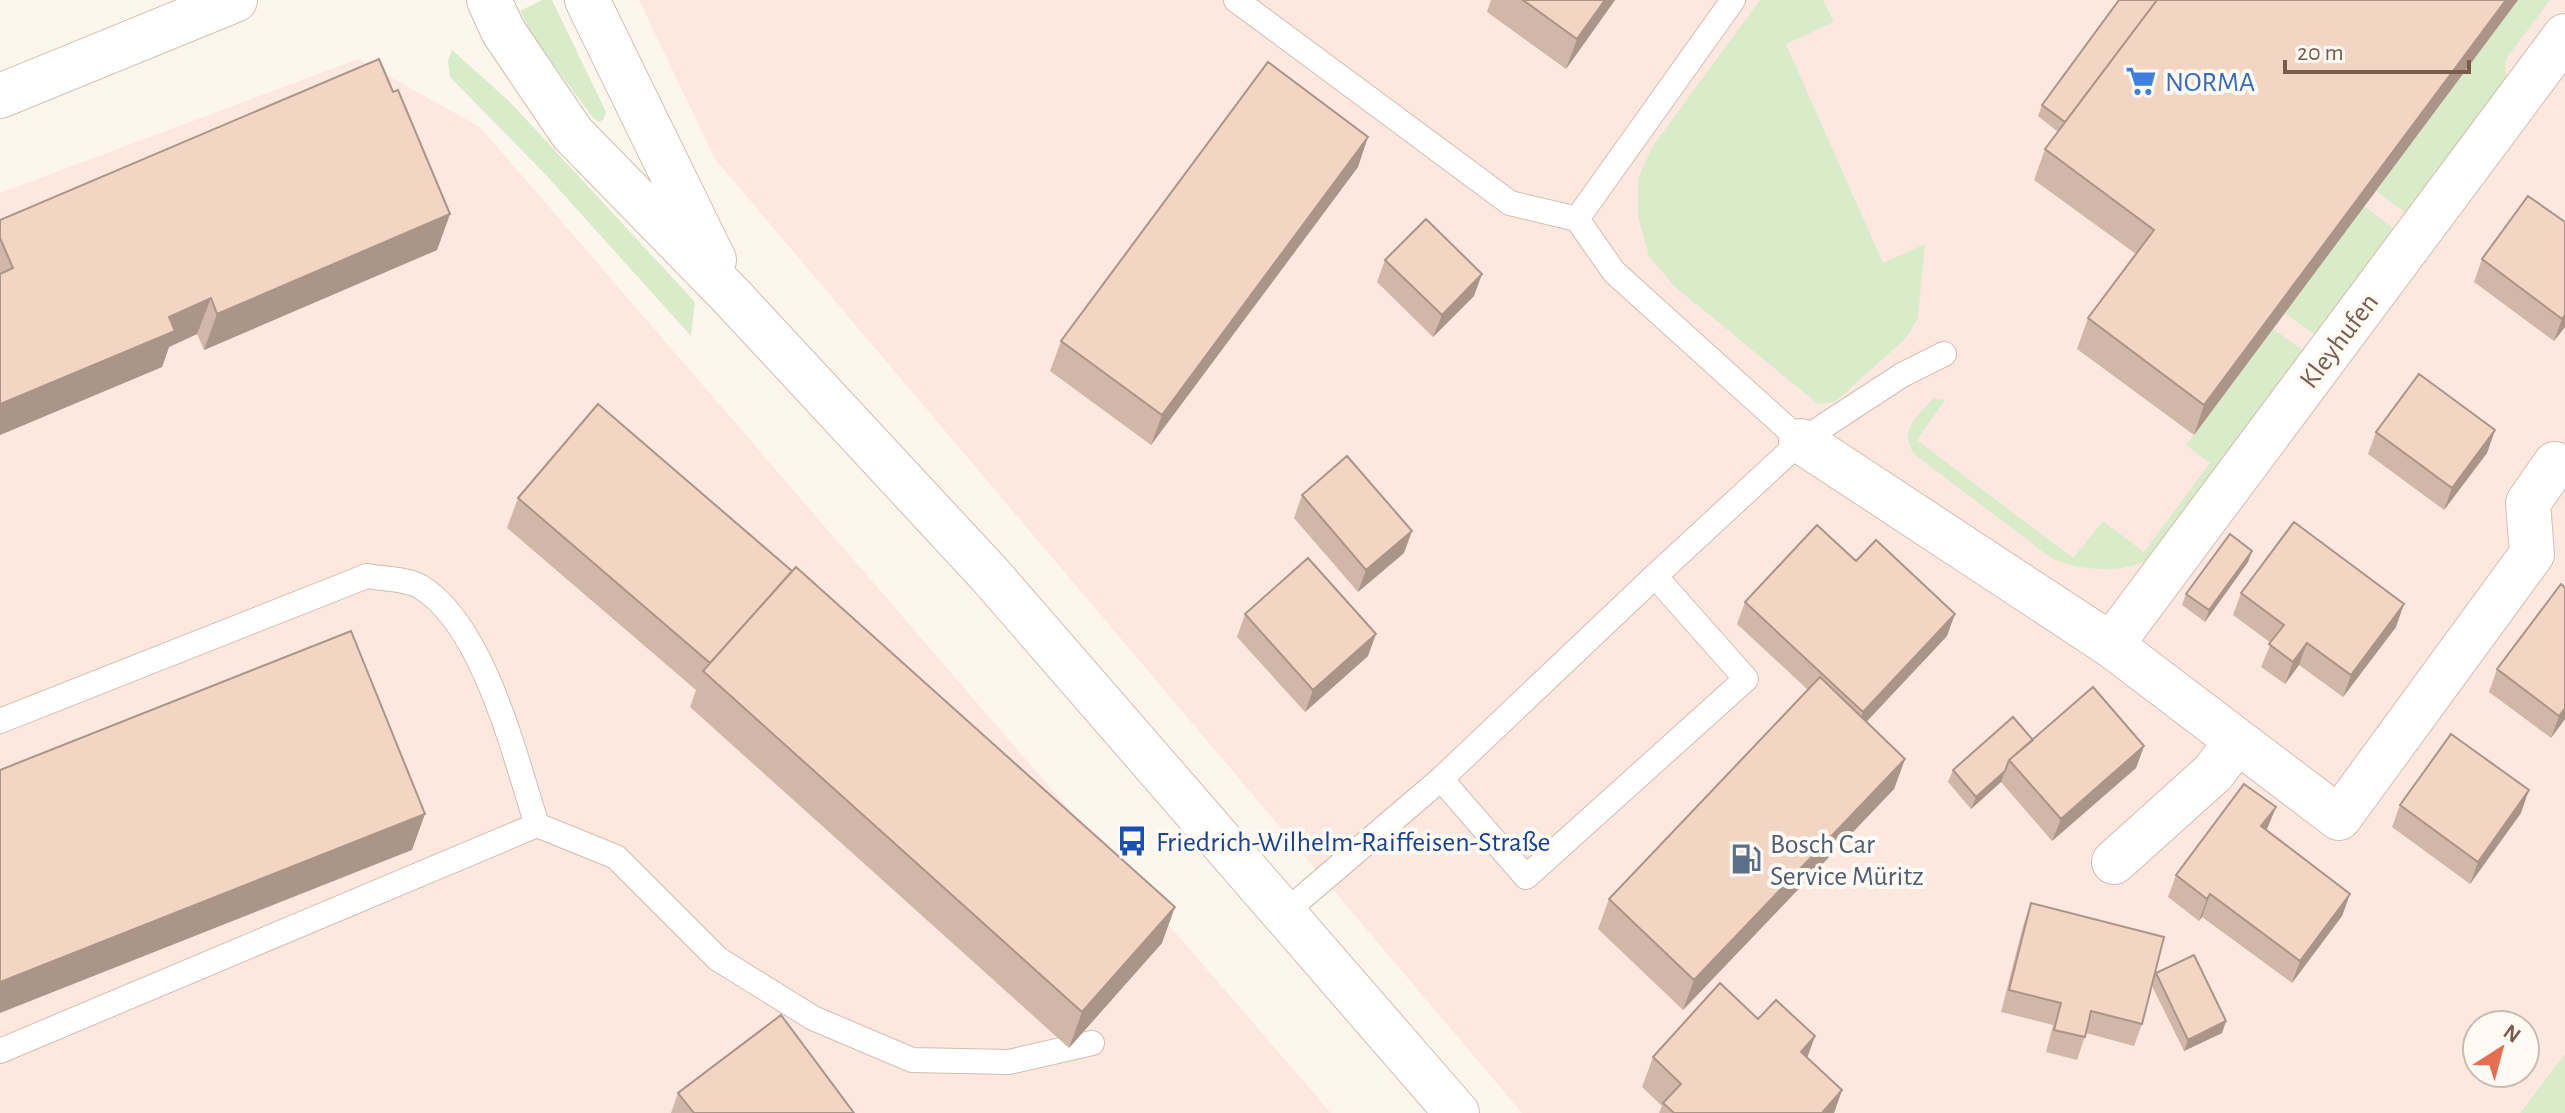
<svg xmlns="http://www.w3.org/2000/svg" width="2565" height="1113" viewBox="0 0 2565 1113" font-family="'Alegreya Sans',sans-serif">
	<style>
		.commercial { fill: #fde8e0; fill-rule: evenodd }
		.green { fill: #d8ecc9 }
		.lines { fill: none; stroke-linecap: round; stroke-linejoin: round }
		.lane-casing { stroke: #d1beb0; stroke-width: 26 }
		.street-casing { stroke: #d1beb0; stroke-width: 46 }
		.secondary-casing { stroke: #d6c0b0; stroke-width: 46 }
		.lane { stroke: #fff; stroke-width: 24 }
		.street { stroke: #fff; stroke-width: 44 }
		.secondary { stroke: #fff; stroke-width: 44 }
		.wall { fill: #d1b7a8 }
		.shaded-wall { fill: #aa9588 }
		.building { fill: #f3d5c3; stroke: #aa9588; stroke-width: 2 }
		.labels { text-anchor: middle; stroke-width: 8; stroke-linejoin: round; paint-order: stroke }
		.shop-label { font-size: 28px; fill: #366cbe; stroke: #fffaf3; text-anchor: start }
		.street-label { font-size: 28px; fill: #7a5c4d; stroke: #fffaf3 }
		.transit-label { font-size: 28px; fill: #164399; stroke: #fffaf3; text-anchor: start }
		.service-label { font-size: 28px; fill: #4e5e75; stroke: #fffaf3; text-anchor: start }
	</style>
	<rect width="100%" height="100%" fill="#fdf6ec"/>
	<path class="commercial" d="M639 0H2565V1113H1522L715 159ZM2477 1025H2525V1073H2477Z
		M358 59 480 127 1331 1113H0V193Z"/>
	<path class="green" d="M542 0H552L606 112 604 119 599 122 593 118 532 35 520 11Z
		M1760 0H1823L1834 22 1786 44 1883 263 1925 244 1918 318 1906 338 1836 401 1818 404 1674 286 1649 256 1638 217V179L1652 147Z
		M2518 0H2550L2508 56 2505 65 2507 79 2410 216 2376 191Z
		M452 50 511 103 695 302 691 336 546 175 450 77 448 61Z
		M2364 206 2398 232 2320 339 2285 313Z
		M2273 329 2308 354 2150 559C2121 574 2081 571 2051 558L1914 454C1898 431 1917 416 1933 399L1945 400 1917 440 2073 558 2103 521 2144 552 2210 463 2186 445Z
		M2565 1054V1113H2520Z"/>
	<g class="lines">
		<g class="lane-casing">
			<path id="lane" d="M1236 0 1510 203 1577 219
				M1801 441 1902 375 1944 354
				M0 721 367 576C383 579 408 579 421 587 484 626 515 757 537 825
				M1441 779 1526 877 1746 679 1655 576
				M1283 914 1441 779 1655 576 1801 441 1614 272 1577 219 1733 0
				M0 1051 537 825 616 857 718 959 813 1018 912 1060 1009 1062 1092 1043"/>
		</g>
		<g class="street-casing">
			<path id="street" d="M489 0 503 31 572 133 733 298 991 576 1457 1113
				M587 0 714 260
				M1801 441 2111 645 2339 818 2532 554 2528 503 2555 464
				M2111 645 2565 36
				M2114 862 2213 773 2237 741"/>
		</g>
		<g class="secondary-casing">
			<path id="secondary" d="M0 96 235 0"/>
		</g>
		<use href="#lane" class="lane"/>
		<use href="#street" class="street"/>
		<use href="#secondary" class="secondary"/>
	</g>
	<path class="wall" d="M1491 0H1615L1566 69 1487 12Z
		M2119 0H2518L2194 435 2077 349 2088 318 2136 254 2034 180 2045 149 2058 132 2038 116 2042 105Z
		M393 92 450 214 437 250 204 350 197 334 169 347 162 367 0 435V220Z
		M1358 167 1151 445 1050 371 1061 341Z
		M2565 222V327L2554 341 2474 282 2482 259Z
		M1385 260 1474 296 1433 337 1377 282Z
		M2495 430 2487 453 2444 510 2368 454 2376 432Z
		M1302 495 1404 553 1358 592 1294 518Z
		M518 498 1162 943 1069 1048 690 707 696 690 507 528Z
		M1856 561 1947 636 1866 722 1905 759 1894 789 1683 1010 1598 929 1609 899 1808 690 1737 624 1745 602Z
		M2248 562 2205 622 2182 605 2186 594Z
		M2241 593 2396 627 2343 697 2299 665 2285 684 2261 667 2271 643 2233 615Z
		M1245 614 1368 656 1305 712 1237 637Z
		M2497 669 2565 719 2551 738 2489 692Z
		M2033 739 2144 746 2136 768 2052 841 2001 782 1971 809 1948 782 1953 770Z
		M2400 805 2521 813 2470 884 2392 827Z
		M2276 807 2266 831 2350 894 2342 916 2292 983 2202 917 2199 921 2168 897 2176 875Z
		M2031 903 2156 973 2226 1021 2222 1033 2184 1051 2152 986 2142 1024 2134 1046 2086 1033 2077 1060 2046 1052 2053 1025 2001 1012 2023 926Z
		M1758 1019 1815 1036 1807 1058 1842 1090 1834 1113H1659L1662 1106 1642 1087 1653 1057Z
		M678 1093 854 1113H671Z"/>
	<path class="shaded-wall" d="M1605 0H1615L1566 69 1577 39Z
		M2506 0H2518L2194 435 2204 405Z
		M1368 137 1358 167 1151 445 1162 415Z
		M450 214 437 250 204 350 217 314Z
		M1482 274 1474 296 1433 337 1442 315Z
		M211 298 197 334 169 347 162 367 0 435V404L169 317Z
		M2565 315V327L2554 341 2562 319Z
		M2495 430 2487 453 2444 510 2452 488Z
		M1412 531 1404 553 1358 592 1366 570Z
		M2252 551 2248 562 2205 622 2209 610Z
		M2404 604 2396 627 2343 697 2351 675Z
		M1955 614 1947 636 1855 734 1863 712Z
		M1376 634 1368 656 1305 712 1313 690Z
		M2307 643 2299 665 2285 684 2293 662Z
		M2565 708V719L2551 738 2559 716Z
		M2144 746 2136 768 2052 841 2061 819Z
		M1905 759 1894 789 1683 1010 1694 980Z
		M2005 771 2001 782 1971 809 1976 797Z
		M2529 790 2521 813 2470 884 2478 862Z
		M2276 807 2267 829 2253 849 2261 826Z
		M425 814 412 850 0 1013V982Z
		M2210 894 2202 917 2199 921 2207 899Z
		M2350 894 2342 916 2292 983 2300 961Z
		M1175 907 1162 943 1069 1048 1082 1012Z
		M2226 1021 2222 1033 2184 1051 2188 1040Z
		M1815 1036 1804 1066 1801 1052Z
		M1842 1090 1834 1113H1822Z"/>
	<path class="building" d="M1523 0H1605L1577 39Z
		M2119 0H2157L2065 122 2042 105Z
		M2157 0H2506L2204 405 2088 318 2154 230 2045 149Z
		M379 59 393 92 398 90 450 214 217 314 211 298 169 317 175 331 0 404V274L13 268 0 238V220Z
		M1268 62 1368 137 1162 415 1061 341Z
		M2528 196 2565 222V315L2562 319 2482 259Z
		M1426 219 1482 274 1442 315 1385 260Z
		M2419 374 2495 430 2452 488 2376 432Z
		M598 404 792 571 710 663 518 498Z
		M1347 456 1412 531 1366 570 1302 495Z
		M2294 522 2404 604 2351 675 2307 643 2293 662 2269 644 2284 625 2241 593Z
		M1817 525 1856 561 1876 540 1955 614 1863 712 1745 602Z
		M2230 534 2252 551 2209 610 2186 594Z
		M1308 558 1376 634 1313 690 1245 614Z
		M796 567 1175 907 1082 1012 703 671Z
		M2561 584 2565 588V708L2559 716 2497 669Z
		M351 631 425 814 0 982V770Z
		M1820 677 1905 759 1694 980 1609 899Z
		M2093 687 2144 746 2061 819 2009 760Z
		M2013 717 2033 740 2009 760 2005 771 1976 797 1953 770Z
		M2451 734 2529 790 2478 862 2400 805Z
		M2244 784 2276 807 2261 826 2350 894 2300 961 2210 894 2207 899 2176 875Z
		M2031 903 2164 937 2142 1024 2091 1011 2085 1037 2054 1030 2061 1003 2009 990Z
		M2194 955 2226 1021 2188 1040 2156 973Z
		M1720 983 1758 1019 1776 1000 1815 1036 1801 1052 1842 1090 1822 1113H1674L1663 1103 1681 1084 1653 1057Z
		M781 1015 854 1113H694L678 1093Z"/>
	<defs>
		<g id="supermarket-bare" transform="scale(2.4)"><path d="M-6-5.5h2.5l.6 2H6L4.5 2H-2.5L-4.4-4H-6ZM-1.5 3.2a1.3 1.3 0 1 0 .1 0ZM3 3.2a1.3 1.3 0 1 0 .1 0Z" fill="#3f7fe0" stroke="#fffaf3" stroke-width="2.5" paint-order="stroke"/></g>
		<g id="bus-bare" transform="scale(2.4)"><path d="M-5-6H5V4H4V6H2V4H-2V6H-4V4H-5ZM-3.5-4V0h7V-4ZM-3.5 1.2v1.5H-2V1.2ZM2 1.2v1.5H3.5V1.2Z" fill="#1a4fb4" stroke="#fffaf3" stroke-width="2.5" paint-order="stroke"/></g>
		<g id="fuel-bare" transform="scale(2.4)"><path d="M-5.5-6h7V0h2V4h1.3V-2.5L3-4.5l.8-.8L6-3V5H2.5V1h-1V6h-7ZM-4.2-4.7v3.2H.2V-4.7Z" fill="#5c6f8a" stroke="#fffaf3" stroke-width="2.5" paint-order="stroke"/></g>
	</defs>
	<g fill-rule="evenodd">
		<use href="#supermarket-bare" x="2141" y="81"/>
		<use href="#bus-bare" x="1132" y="841"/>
		<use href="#fuel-bare" x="1746" y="859"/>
	</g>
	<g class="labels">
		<g class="shop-label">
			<text x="2165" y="91">NORMA</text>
		</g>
		<g class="street-label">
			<text transform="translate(2338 340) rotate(-53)" y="10">Kleyhufen</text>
		</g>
		<g class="transit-label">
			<text x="1156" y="851">Friedrich-Wilhelm-Raiffeisen-Straße</text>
		</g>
		<g class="service-label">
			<text x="1770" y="853">Bosch Car<tspan x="1770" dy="32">Service Müritz</tspan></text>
		</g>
	</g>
	<g transform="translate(2501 1049) rotate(36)"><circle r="38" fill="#fffaf3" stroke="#cabbb1" stroke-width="2"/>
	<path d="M0-6L14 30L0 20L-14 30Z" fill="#e76f51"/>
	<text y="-12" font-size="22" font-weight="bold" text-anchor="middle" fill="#7a5c4d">N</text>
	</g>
	<path d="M2285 60v12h184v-12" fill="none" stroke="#7a5c4d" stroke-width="4"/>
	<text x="2297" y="60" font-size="24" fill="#7a5c4d" stroke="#fffaf3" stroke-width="6" paint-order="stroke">20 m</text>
</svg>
